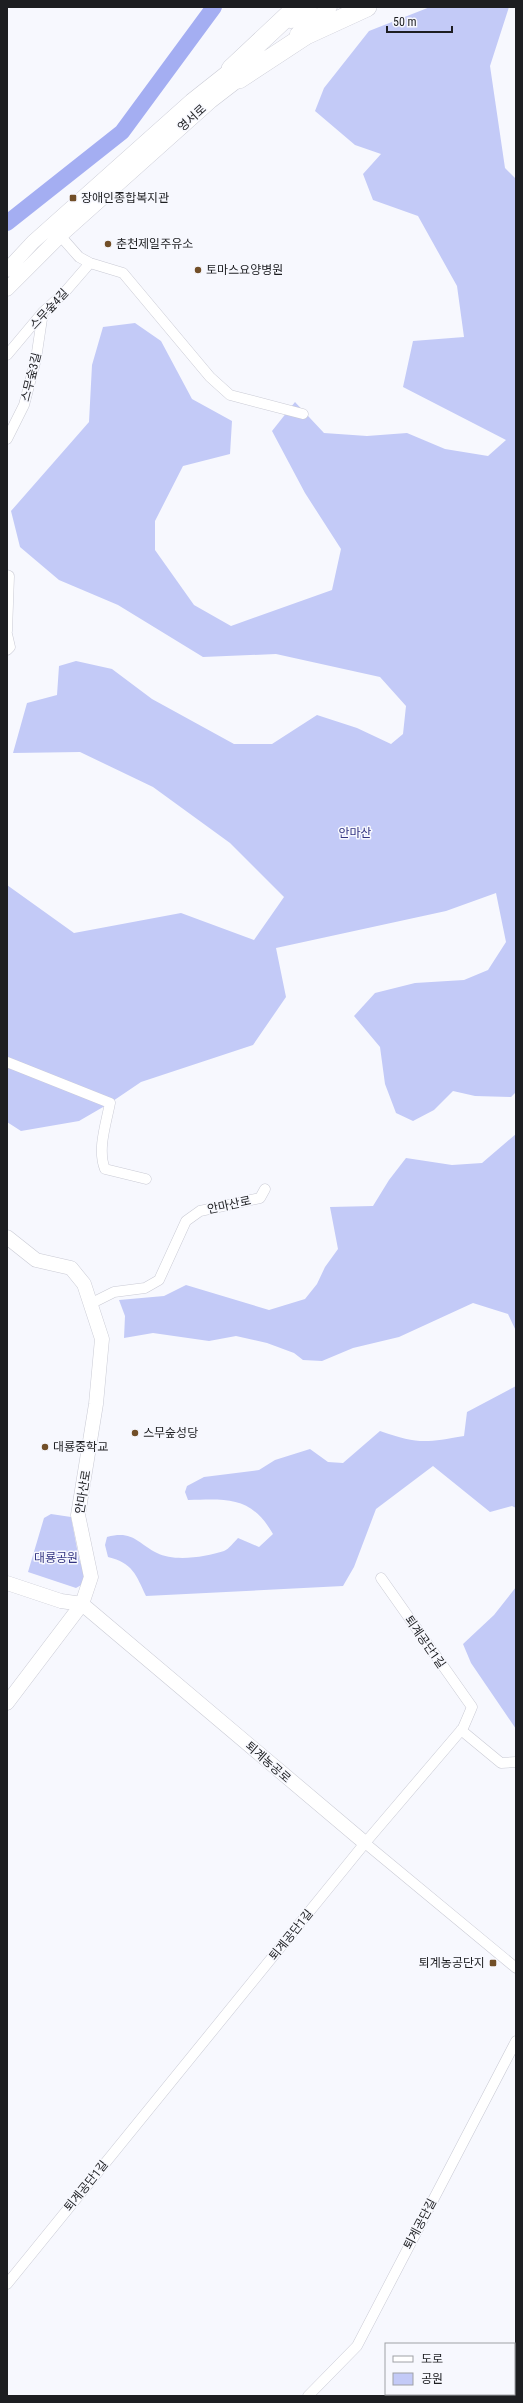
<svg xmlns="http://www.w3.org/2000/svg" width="523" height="2403" viewBox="0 0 523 2403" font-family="'Roboto Condensed','Noto Sans KR',sans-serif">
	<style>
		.green { fill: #c3caf7 }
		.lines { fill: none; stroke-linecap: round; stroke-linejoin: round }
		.river { stroke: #a4aef2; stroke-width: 16 }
		.street-casing { stroke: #cacbd5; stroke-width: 11 }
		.secondary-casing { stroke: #cacbd5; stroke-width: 15 }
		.highway-casing { stroke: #cacbd5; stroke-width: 20 }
		.street { stroke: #fff; stroke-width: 10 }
		.secondary { stroke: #fff; stroke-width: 14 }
		.highway { stroke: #fff; stroke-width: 19 }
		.poi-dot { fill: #724f28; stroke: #f7f8fe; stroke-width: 1.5 }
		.labels { text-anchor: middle; stroke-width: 3; stroke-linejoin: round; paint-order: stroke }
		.street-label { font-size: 12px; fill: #1d1e21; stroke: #f7f8fe }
		.poi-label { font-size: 12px; fill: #1d1e21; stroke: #f7f8fe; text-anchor: start }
		.park-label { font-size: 12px; fill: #333582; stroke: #f7f8fe }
	</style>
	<rect width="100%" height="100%" fill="#f7f8fe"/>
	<path class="green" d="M430 7H509L490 66 505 168 516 179V1092L511 1097 475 1096 453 1091 434 1110 413 1121 396 1113 385 1084 380 1047 354 1016 375 993 415 983 464 980 488 970 506 942 496 893 446 911 276 948 286 997 253 1045 141 1082 110 1103 79 1121 21 1131 7 1122V885L74 933 181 913 254 940 284 897 230 843 153 787 80 752 13 753 27 703 57 695 59 666 76 661 112 669 152 699 234 744H272L317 715 357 728 391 744 403 734 406 706 380 677 276 654 203 657 118 605 59 580 20 547 11 511 89 422 92 365 103 327 135 323 161 341 192 399 232 421 230 454 183 466 155 521V550L194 605 231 626 332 590 341 549 305 493 272 431 295 402 324 433 367 436 407 433 445 449 488 456 506 440 403 387 413 341 464 337 457 286 418 216 373 200 363 174 381 154 355 145 315 111 324 88 369 31Z
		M516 1134V1331L508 1314 473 1303 399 1337 353 1348 322 1361 303 1360 294 1353 267 1343 236 1336 209 1341 153 1333 124 1338 125 1316 119 1300 164 1296 186 1285 269 1310 305 1299 317 1284 325 1267 338 1249 330 1207 373 1206 389 1180 406 1158 452 1165 482 1163Z
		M516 1386V1508L512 1506 490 1512 433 1466 376 1509 354 1567 343 1586 146 1596C136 1575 133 1563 108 1557L105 1545 107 1537C133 1530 137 1543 157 1553 174 1562 206 1557 224 1551 229 1549 234 1542 238 1538L259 1547 273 1534C251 1496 228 1499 188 1500L185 1492 187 1486 204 1477 259 1470 275 1460 310 1449 328 1462 343 1463 380 1431C417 1444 425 1443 464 1436L467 1412Z
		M51 1514 71 1517 79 1559 86 1577 83 1584 76 1588 28 1572 44 1518Z
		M516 1587V1729L471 1663 463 1644 494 1615Z"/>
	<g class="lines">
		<path class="river" d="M7 223 122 132 214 7"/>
		<g class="street-casing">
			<path id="street" d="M56 231 79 257 90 263 123 273 210 377 230 395 303 414
				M7 355 43 312 64 293 90 263
				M7 439 24 405 36 359 43 312
				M7 575 9 576 7 631
				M7 634 10 647 7 650
				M7 1062 110 1103C106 1124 97 1150 105 1169L146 1179
				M90 1304 114 1292 145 1288 159 1280 186 1221 200 1211 260 1198 265 1189
				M461 1730 501 1763 516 1762
				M365 1843 516 1968
				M7 2284 365 1843 463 1728 472 1707 381 1578
				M308 2396 357 2346 516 2041"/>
		</g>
		<g class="secondary-casing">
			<path id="secondary" d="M291 21 310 7
				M297 34 330 7
				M7 270 33 242 191 101 239 63
				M7 289 60 236 211 101 246 74
				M7 1237 36 1260 71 1268 84 1284 102 1339 96 1404 78 1515 91 1577 82 1604 7 1703
				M7 1583 61 1601 82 1604 365 1843"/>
		</g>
		<g class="highway-casing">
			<path id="highway" d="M231 69 297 7
				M239 79 306 35 367 7"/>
		</g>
		<use href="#street" class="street"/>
		<use href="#secondary" class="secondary"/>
		<use href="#highway" class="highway"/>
	</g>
	<g class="poi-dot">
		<rect x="69" y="194" width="8" height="8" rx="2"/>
		<circle cx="108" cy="244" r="4"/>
		<circle cx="198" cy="270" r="4"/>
		<circle cx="135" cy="1433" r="4"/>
		<circle cx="45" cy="1447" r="4"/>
		<rect x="489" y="1959" width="8" height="8" rx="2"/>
	</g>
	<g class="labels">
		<g class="street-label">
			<text transform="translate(192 118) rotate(-42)" y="4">영서로</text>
			<text transform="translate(49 309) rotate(-47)" y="4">스무숲4길</text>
			<text transform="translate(31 377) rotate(-76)" y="4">스무숲3길</text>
			<text transform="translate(229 1205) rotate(-12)" y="4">안마산로</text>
			<text transform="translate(83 1492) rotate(-81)" y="4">안마산로</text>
			<text transform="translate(425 1642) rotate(55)" y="4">퇴계공단1길</text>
			<text transform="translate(268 1762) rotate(41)" y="4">퇴계농공로</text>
			<text transform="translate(291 1935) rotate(-51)" y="4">퇴계공단1길</text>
			<text transform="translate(86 2186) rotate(-51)" y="4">퇴계공단1길</text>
			<text transform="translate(420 2224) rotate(-62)" y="4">퇴계공단길</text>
		</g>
		<g class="poi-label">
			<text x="81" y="202">장애인종합복지관</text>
			<text x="116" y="248">춘천제일주유소</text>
			<text x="206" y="274">토마스요양병원</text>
			<text x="143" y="1437">스무숲성당</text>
			<text x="53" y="1451">대룡중학교</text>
			<text x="485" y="1967" text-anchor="end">퇴계농공단지</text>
		</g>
		<g class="park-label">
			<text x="355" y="837">안마산</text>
			<text x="56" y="1562">대룡공원</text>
		</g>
	</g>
	<rect width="523" height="2403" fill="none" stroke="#1d1e21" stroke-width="16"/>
	<rect x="385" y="2343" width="130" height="52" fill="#f7f8fe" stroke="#a0a1a6"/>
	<rect x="393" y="2356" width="20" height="6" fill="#ffffff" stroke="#a0a1a6"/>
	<text x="421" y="2363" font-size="12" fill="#1d1e21">도로</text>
	<rect x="393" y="2373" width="20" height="12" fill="#c3caf7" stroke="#a0a1a6"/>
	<text x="421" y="2383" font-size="12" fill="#1d1e21">공원</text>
	<path d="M387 26v6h65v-6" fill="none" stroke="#1d1e21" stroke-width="2"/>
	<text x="393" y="26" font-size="12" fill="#1d1e21" stroke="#f7f8fe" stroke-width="3" paint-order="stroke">50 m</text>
</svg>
